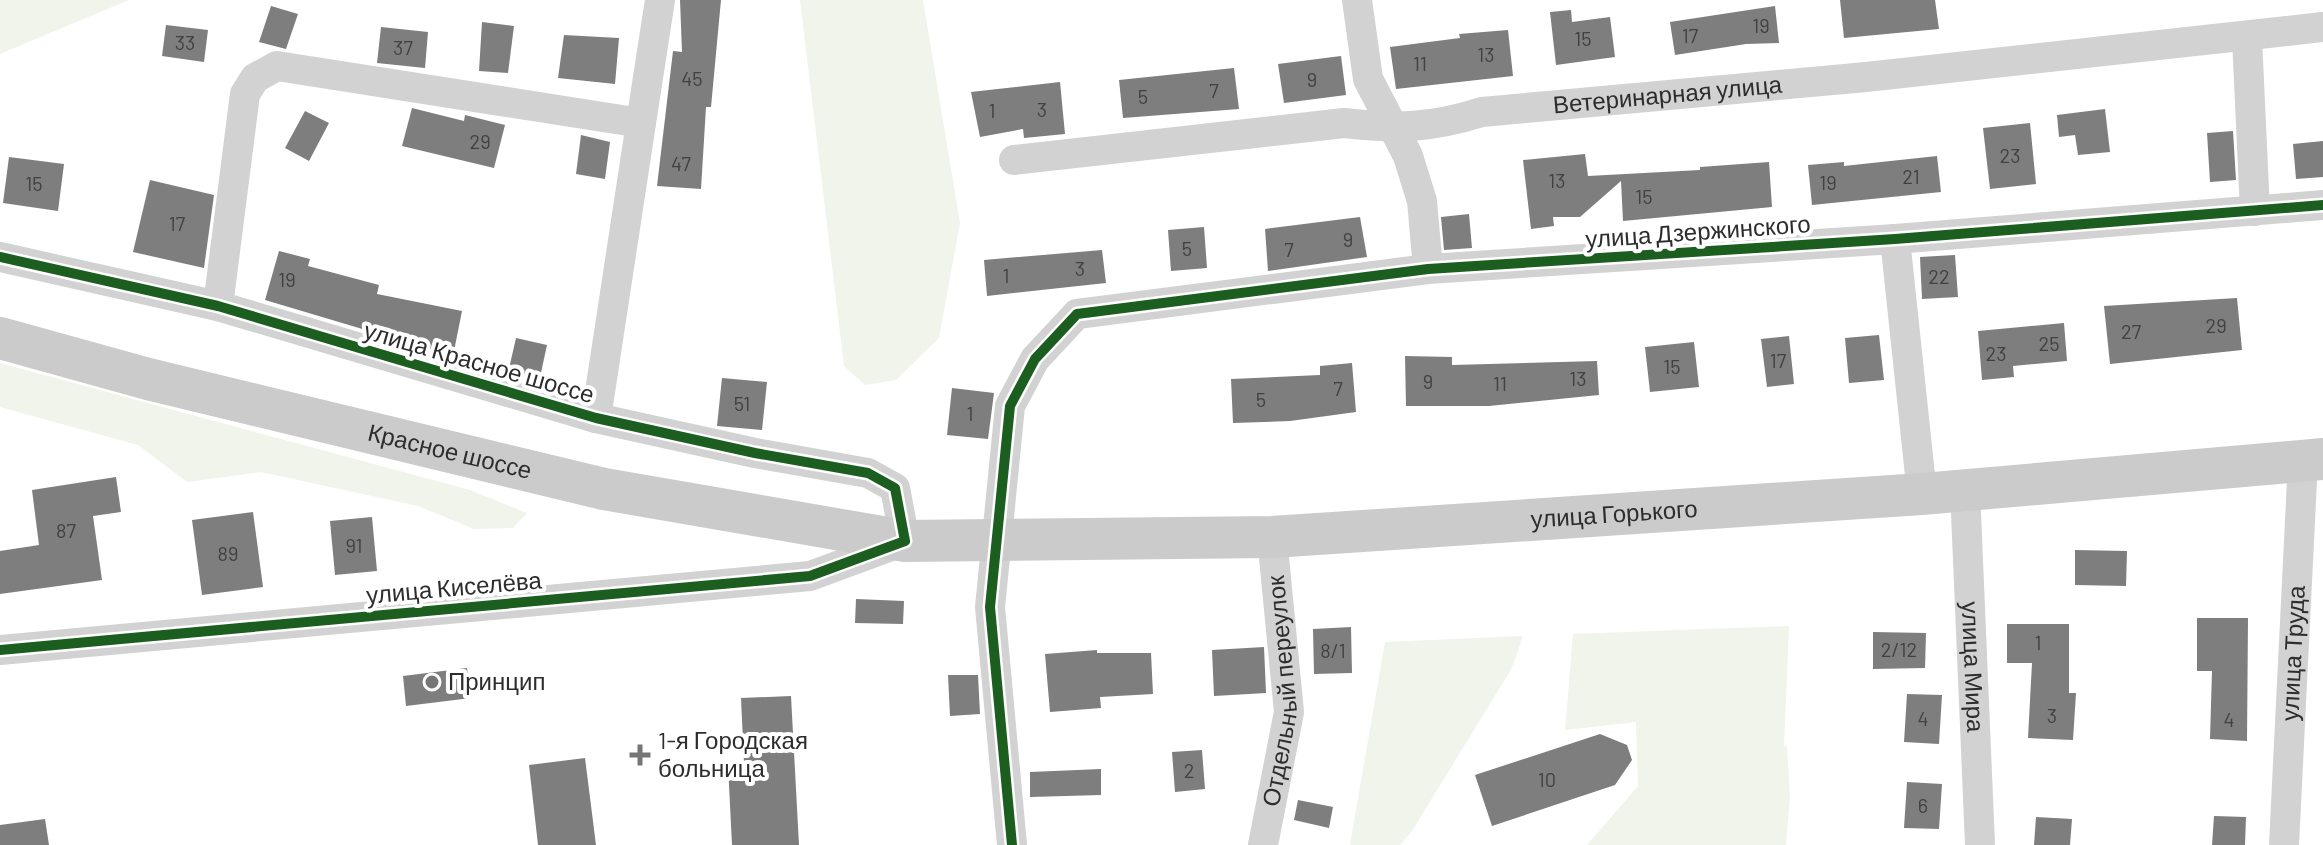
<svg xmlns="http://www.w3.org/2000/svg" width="2323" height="845" viewBox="0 0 2323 845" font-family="Barlow,sans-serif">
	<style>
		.green { fill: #f0f4eb }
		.building { fill: #7e7e7e }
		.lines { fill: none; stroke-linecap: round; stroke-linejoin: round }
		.street { stroke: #d2d2d2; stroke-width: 30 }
		.secondary { stroke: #cbcbcb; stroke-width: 42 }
		.cycleway-casing { stroke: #fff; stroke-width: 15 }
		.cycleway { stroke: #1b5e20; stroke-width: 10 }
		.poi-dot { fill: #767676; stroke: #fff; stroke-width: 3 }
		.labels { text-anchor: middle; stroke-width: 8; stroke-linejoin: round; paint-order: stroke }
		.number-label { font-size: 20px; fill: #414141 }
		.street-label { font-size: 24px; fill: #2d2d2d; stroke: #fff }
		.poi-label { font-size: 24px; fill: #2d2d2d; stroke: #fff; text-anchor: start }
	</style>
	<rect width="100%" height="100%" fill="#fff"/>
	<path class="green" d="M0 0H129L0 54Z
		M800 0H923L960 223 939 338 896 380 865 385 844 366Z
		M0 363 470 490 527 513 513 528 474 529 418 506 261 472 187 482 138 445 0 407Z
		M1789 626 1784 746H1787L1790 797 1786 845H1587L1638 786 1636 722 1565 730 1573 634Z
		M1523 636 1512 668 1412 831 1400 845H1350L1385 642Z"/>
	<path class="building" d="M680 0H721L711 107H706L701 189 657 186 673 51 682 52Z
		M1840 0H1935L1939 29 1844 38Z
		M271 6 298 14 286 49 259 42Z
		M1775 6 1779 43 1746 44 1675 55 1670 22Z
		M1571 10 1572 22 1610 17 1615 57 1556 65 1550 12Z
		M482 22 514 26 508 73 479 71Z
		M166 25 208 30 204 62 162 56Z
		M381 27 428 32 425 68 377 63Z
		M1508 30 1513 76 1396 89 1390 47 1460 38 1459 34Z
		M564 35 619 38 615 84 558 78Z
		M1341 56 1346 95 1284 103 1278 64Z
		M1234 68 1239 109 1123 118 1119 80Z
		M1060 82 1065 134 1024 138 1023 129 980 137 971 92Z
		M412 108 464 121 465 115 505 125 494 168 402 146Z
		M2105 109 2110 152 2078 155 2075 135 2059 137 2057 115Z
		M305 111 329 123 309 161 285 148Z
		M2030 123 2036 184 1990 189 1983 128Z
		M2233 131 2236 180 2210 182 2207 133Z
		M581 135 610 142 605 179 576 174Z
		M2323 141V177L2296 179 2293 144Z
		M1585 154 1588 176 1700 170V167L1769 162 1772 207 1623 221 1621 181 1580 217H1553L1554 226 1531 229 1523 160Z
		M1937 156 1941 192 1812 205 1808 165 1844 162V166Z
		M9 157 64 164 58 211 3 203Z
		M150 180 214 195 204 268 133 252Z
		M1469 214 1472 248 1444 250 1441 217Z
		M1360 217 1367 257 1268 271 1265 229Z
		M1204 227 1207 268 1171 271 1168 230Z
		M1102 250 1106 283 987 296 984 260Z
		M279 251 310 259 308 266 379 285 377 294 462 311 453 356 265 300Z
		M1955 255 1958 297 1922 299 1920 257Z
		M2237 298 2242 350 2110 364 2104 306Z
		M2064 323 2067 361 2013 366 2014 377 1982 380 1978 331Z
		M1879 335 1884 380 1849 383 1845 338Z
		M1789 336 1794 384 1767 387 1761 339Z
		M516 338 547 345 539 382 508 373Z
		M1694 342 1699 387 1650 392 1645 347Z
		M1405 356 1452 357V365L1597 361 1599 395 1489 406H1406Z
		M1352 363 1356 412 1290 421 1233 423 1231 379 1320 375V366Z
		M722 378 767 382 762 430 717 426Z
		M952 388 994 393 988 439 947 435Z
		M116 477 121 512 93 516 102 580 0 594V551L39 545 32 490Z
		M253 512 263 587 202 595 192 520Z
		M372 517 377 571 335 575 330 521Z
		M2075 550 2127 551 2126 586 2075 585Z
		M856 599 904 601 903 624 855 623Z
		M2197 618H2248L2247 741 2210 739 2212 671H2197Z
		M2007 624H2069V693H2076L2073 740 2028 738 2032 663H2007Z
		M1351 627 1352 673 1314 674 1313 629Z
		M1873 632 1926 633 1925 668 1873 669Z
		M1264 647 1266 693 1214 696 1212 650Z
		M1097 650V653H1151L1153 694 1100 697 1101 708 1050 712 1045 654Z
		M467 668 471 698 406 706 403 676Z
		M948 675H978L980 714 950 716Z
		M1907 694 1942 695 1939 744 1904 742Z
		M791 696 799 845H732L728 765 744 764 741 698Z
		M1600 734 1627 745 1632 760 1615 785 1492 826 1475 775Z
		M1202 750 1205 789 1175 792 1172 752Z
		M585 758 596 845H538L529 765Z
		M1101 769V795L1030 797V772Z
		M1907 782 1942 784 1939 829 1904 828Z
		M1298 800 1333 807 1329 828 1294 820Z
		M2214 816 2246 817 2245 845H2212Z
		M2036 817 2072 819 2070 845H2034Z
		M45 819 49 845H0V825Z"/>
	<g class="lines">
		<g class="street">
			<path d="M1357 0 1368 79 1408 156 1422 201 1428 269"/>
			<path d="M2247 38 2255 211"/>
			<path d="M641 123 660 0"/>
			<path id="s1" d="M1014 160 1344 123C1397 129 1431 128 1482 112L1866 77 2323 27"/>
			<path d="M1895 239 1922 494"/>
			<path d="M0 257 218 306 596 418 755 453 868 473 895 488 905 541 810 576 0 650"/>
			<path d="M218 306 245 94 255 78 277 66 641 123 596 418"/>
			<path id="s2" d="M1965 489 1980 845"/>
			<path d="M1012 845 990 607 1010 406 1035 359 1077 314 1428 269 1895 239 2323 205"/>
			<path id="s3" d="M1263 845 1289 712 1272 537"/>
			<path id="s4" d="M2284 845 2303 460"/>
		</g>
		<path class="secondary" id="s5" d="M0 338 148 379 604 489 905 541 1272 537 1922 494 2323 459"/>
		<g class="cycleway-casing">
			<path id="cycleway" d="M0 257 218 306 596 418 755 453 868 473 895 488 905 541 810 576 0 650
				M1012 845 990 607 1010 406 1035 359 1077 314 1428 269 1895 239 2323 205"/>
		</g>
		<use href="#cycleway" class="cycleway"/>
	</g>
	<g class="poi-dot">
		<circle cx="432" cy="682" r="8"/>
		<path d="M636 743h8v8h8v8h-8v8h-8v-8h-8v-8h8z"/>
	</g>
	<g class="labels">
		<g class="number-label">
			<text x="1761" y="33">19</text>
			<text x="1690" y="43">17</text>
			<text x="1583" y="46">15</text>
			<text x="185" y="50">33</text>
			<text x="403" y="55">37</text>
			<text x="1486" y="62">13</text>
			<text x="1420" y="71">11</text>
			<text x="692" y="86">45</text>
			<text x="1312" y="87">9</text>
			<text x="1214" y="98">7</text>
			<text x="1143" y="104">5</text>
			<text x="1042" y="117">3</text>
			<text x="992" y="118">1</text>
			<text x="480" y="149">29</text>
			<text x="2010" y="163">23</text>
			<text x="681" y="171">47</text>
			<text x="1911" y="184">21</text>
			<text x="1557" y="188">13</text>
			<text x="1828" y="190">19</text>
			<text x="34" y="191">15</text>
			<text x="1644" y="204">15</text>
			<text x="177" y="231">17</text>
			<text x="1348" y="247">9</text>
			<text x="1187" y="256">5</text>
			<text x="1289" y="257">7</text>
			<text x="1080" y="276">3</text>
			<text x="1006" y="283">1</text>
			<text x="1939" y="284">22</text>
			<text x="287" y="287">19</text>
			<text x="2216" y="333">29</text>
			<text x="2131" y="339">27</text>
			<text x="2049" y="351">25</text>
			<text x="1996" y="361">23</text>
			<text x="1778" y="368">17</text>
			<text x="1672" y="374">15</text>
			<text x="1578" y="386">13</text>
			<text x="1428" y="389">9</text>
			<text x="1500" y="391">11</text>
			<text x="1338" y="396">7</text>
			<text x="1261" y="407">5</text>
			<text x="742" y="411">51</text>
			<text x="970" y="421">1</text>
			<text x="66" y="538">87</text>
			<text x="354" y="553">91</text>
			<text x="228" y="561">89</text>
			<text x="2038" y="650">1</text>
			<text x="1899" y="657">2/12</text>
			<text x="1333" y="658">8/1</text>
			<text x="2052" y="723">3</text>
			<text x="1923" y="726">4</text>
			<text x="2229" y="727">4</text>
			<text x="1189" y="778">2</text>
			<text x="1547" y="787">10</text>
			<text x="1923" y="813">6</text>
		</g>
		<g class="street-label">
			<text dy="8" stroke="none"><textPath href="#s1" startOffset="658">Ветеринарная улица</textPath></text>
			<text transform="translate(1698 232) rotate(-4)" y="8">улица Дзержинского</text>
			<text transform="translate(479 363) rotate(16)" y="8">улица Красное шоссе</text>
			<text dy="8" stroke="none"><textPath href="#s5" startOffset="464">Красное шоссе</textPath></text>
			<text dy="8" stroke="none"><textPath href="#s5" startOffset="1638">улица Горького</textPath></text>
			<text transform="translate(454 588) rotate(-5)" y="8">улица Киселёва</text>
			<text dy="8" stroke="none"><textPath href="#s4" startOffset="192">улица Труда</textPath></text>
			<text dy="8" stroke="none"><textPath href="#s2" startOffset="178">улица Мира</textPath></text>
			<text dy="8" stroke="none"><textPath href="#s3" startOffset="156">Отдельный переулок</textPath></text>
		</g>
		<g class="poi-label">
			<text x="448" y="690">Принцип</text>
			<text x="658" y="749">1-я Городская<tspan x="658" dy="28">больница</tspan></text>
		</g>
	</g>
</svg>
